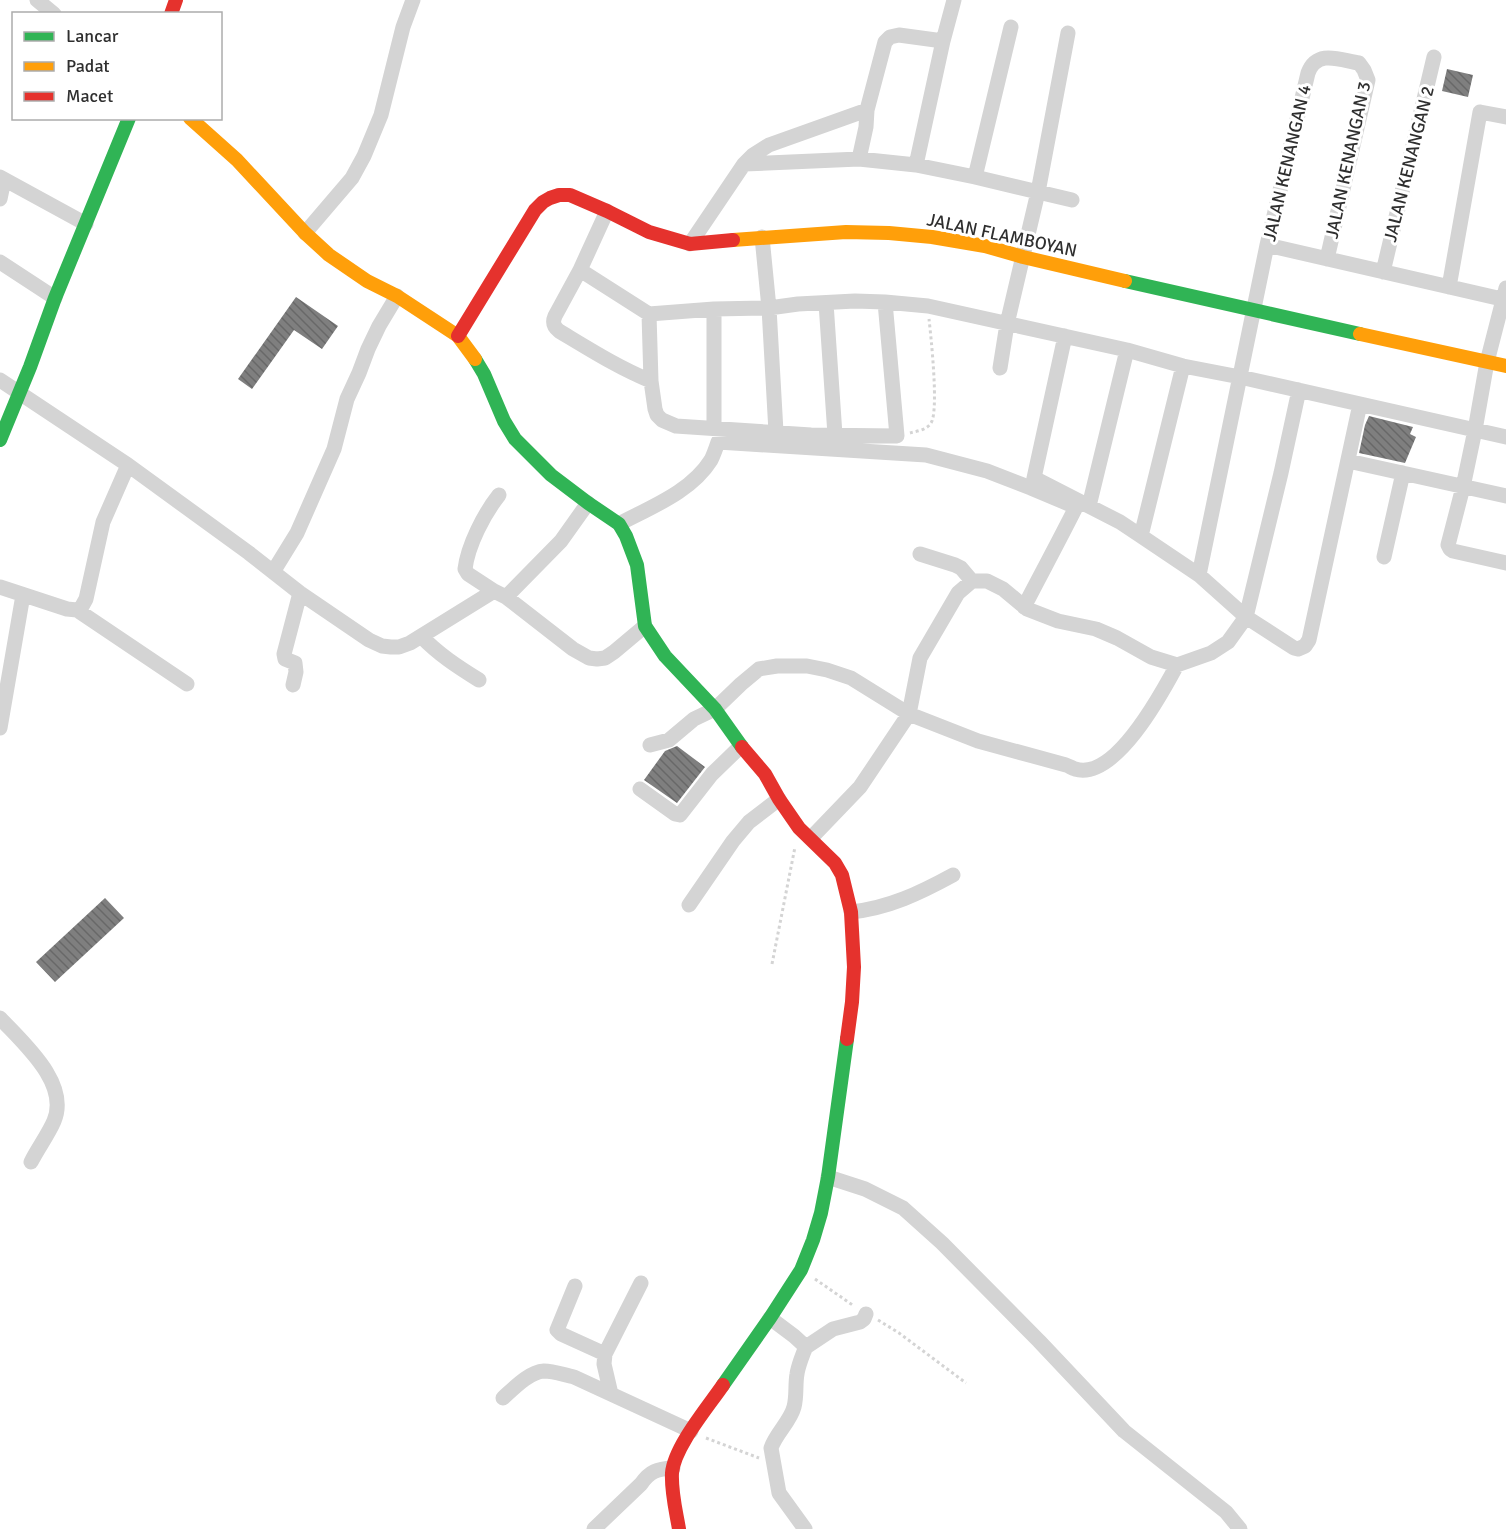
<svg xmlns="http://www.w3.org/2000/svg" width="1506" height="1529" viewBox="0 0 1506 1529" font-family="Signika,sans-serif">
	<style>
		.building { fill: url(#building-back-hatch) }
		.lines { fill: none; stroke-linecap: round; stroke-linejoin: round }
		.path { stroke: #d4d4d4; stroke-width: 3; stroke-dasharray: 3 3; stroke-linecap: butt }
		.street { stroke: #d4d4d4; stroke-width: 15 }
		.fast { stroke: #30b455; stroke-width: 14 }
		.slow { stroke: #ff9f0a; stroke-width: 14 }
		.jam { stroke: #e5322d; stroke-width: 14 }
		.labels { text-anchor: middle; stroke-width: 6; stroke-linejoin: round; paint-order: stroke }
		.street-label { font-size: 18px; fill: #2f2f2f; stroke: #fff }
	</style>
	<defs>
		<pattern id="building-back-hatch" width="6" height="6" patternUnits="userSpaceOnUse" patternTransform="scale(1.5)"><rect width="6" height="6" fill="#7f7f7f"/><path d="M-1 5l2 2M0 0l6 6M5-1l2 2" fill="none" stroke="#686868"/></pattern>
	</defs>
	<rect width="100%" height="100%" fill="#fff"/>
	<path class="building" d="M1447 69 1473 75 1468 97 1442 91Z
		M296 297 338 326 322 349 294 330 252 389 238 379Z
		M1369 416 1413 427 1410 434 1416 437 1405 463 1359 453 1365 425Z
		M677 746 705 767 677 803 644 780 665 751Z
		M105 898 124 918 55 982 36 962Z"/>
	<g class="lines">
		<path class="path" d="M910 433C917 431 927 430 931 423 939 411 931 337 929 319
			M772 964 795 847
			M815 1279 854 1306
			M878 1320 899 1333 966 1383
			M706 1438 759 1458"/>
		<path class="street" d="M37 0 54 14
			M859 159 866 127 867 110 885 42 890 37 899 35 943 41
			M744 164 859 159 916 165 975 177 1072 200
			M916 165 943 41 954 0
			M0 177 86 224
			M975 177 1011 27
			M0 199 4 180
			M607 211 580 270 555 316C552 323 554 327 559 331 589 349 619 368 651 381
			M305 233 352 178 364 156 381 115 403 27 413 0
			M762 237 769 308 776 432
			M690 244 744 164 753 155 769 145 867 110
			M1267 245 1506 300
			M0 262 55 298
			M580 270 649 314 714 309 769 308 798 304 855 301 885 302 928 306 1127 350 1183 366 1240 377 1506 437
			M1383 272 1434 57
			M1449 287 1480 112 1506 117
			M1506 288 1487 362 1475 430 1463 487 1448 545 1450 549 1453 551 1506 563
			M826 303 835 435
			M714 309V428
			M649 314 651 381 655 409 657 415 662 420 676 426 811 435 897 436 885 302
			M1065 336 1034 478 1120 522 1141 536 1183 366
			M1000 368 1007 324 1038 192 1068 33
			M0 380 128 465 249 553 300 593 369 640 382 646 391 647H399L410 643 494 591 506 597 573 649 589 658 597 659 605 658 614 652 645 626
			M1348 461 1506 496
			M1089 506 1127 350
			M619 524C651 507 691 492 711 460 714 454 716 448 718 442L926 455 987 471 1031 488 1076 507C1059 541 1041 574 1024 607
			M1141 536 1199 575 1267 245 1308 73C1317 49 1340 60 1359 63L1364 70 1368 80 1327 259
			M920 554 955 565 961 568 972 581
			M1384 557 1403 473
			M273 572 297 533 334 449 347 399 359 373 368 349 379 326 397 296
			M1199 575 1246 617 1281 473 1299 390
			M0 587 67 609 77 610 81 608 86 599 103 522 128 465
			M494 591 468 574 465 569C468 545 484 514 499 495
			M506 597 561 541 588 503
			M77 610 187 684
			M421 636C438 654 458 667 479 680
			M293 685 296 672 295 663 285 659 284 654 300 593
			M0 728 23 595
			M650 745 669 740 694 719 715 709 741 684 759 669 777 666H807L827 670 851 678 909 714 978 741 1066 765C1069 766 1072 768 1075 769 1115 781 1162 693 1177 665
			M640 789 675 814 680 815 712 774 741 746
			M811 838 860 787 909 714 920 658 958 593 972 581H987L1003 589 1027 609 1058 621 1096 629 1117 638 1151 657 1177 665 1211 653 1228 642 1246 617 1294 648 1298 649 1305 646 1309 640 1360 404
			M689 905 733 841 749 822 779 799
			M851 912C889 908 920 893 953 875
			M0 1018C23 1043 70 1083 54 1121 48 1135 38 1148 31 1162
			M828 1177 865 1189 903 1208 942 1243 1039 1341 1124 1431 1226 1512 1240 1529
			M575 1286 557 1330 561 1334 605 1354
			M770 1318 794 1336 806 1347 833 1329 860 1322 864 1319 866 1314
			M611 1394 604 1364 605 1354 641 1283
			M503 1398C514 1388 529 1372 544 1371 554 1371 564 1375 574 1377L691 1431
			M594 1529 641 1484C650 1471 657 1469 673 1468
			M805 1529 779 1493 771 1448C776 1433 790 1422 794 1407 797 1396 795 1385 797 1374 798 1367 803 1353 806 1347"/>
		<path class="fast" d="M1125 281 1360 334
			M475 359 484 374 504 421 515 439 551 475 588 503 619 524 626 536 637 565 645 626 665 656 715 709 742 747
			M0 440 30 367 55 298 129 118
			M723 1385 770 1318 801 1270 813 1240 821 1213 828 1177 847 1039"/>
		<path class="slow" d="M190 118 237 160 305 233 329 255 367 281 397 296 458 336 475 359
			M733 240 846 232 889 233 932 237 985 246 1023 257 1125 281
			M1360 334 1506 366"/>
		<path class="jam" d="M171 14 176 0
			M458 336 535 210 543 202 550 198 559 195H570L607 211 649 232 690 244 733 240
			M742 747 765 774 779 799 799 828 835 863 842 875 851 912 854 967 852 1002 847 1039
			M679 1529C676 1511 671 1492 672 1473 674 1447 708 1407 723 1385"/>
	</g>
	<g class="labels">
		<g class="street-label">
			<text transform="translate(1348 160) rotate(-78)" y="6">JALAN KENANGAN 3</text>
			<text transform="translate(1287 163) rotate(-77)" y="6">JALAN KENANGAN 4</text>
			<text transform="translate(1409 164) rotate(-76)" y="6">JALAN KENANGAN 2</text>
			<text transform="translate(1002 235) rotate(12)" y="6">JALAN FLAMBOYAN</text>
		</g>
	</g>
	<rect x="12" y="12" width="210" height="108" fill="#ffffff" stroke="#acacac" stroke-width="1.5"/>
	<rect x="24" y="32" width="30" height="9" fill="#30b455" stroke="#acacac" stroke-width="1.5"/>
	<text x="66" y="42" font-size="18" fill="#2f2f2f">Lancar</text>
	<rect x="24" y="62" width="30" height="9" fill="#ff9f0a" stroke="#acacac" stroke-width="1.5"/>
	<text x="66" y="72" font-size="18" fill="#2f2f2f">Padat</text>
	<rect x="24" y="92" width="30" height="9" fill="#e5322d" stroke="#acacac" stroke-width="1.5"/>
	<text x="66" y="102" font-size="18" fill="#2f2f2f">Macet</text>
</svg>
